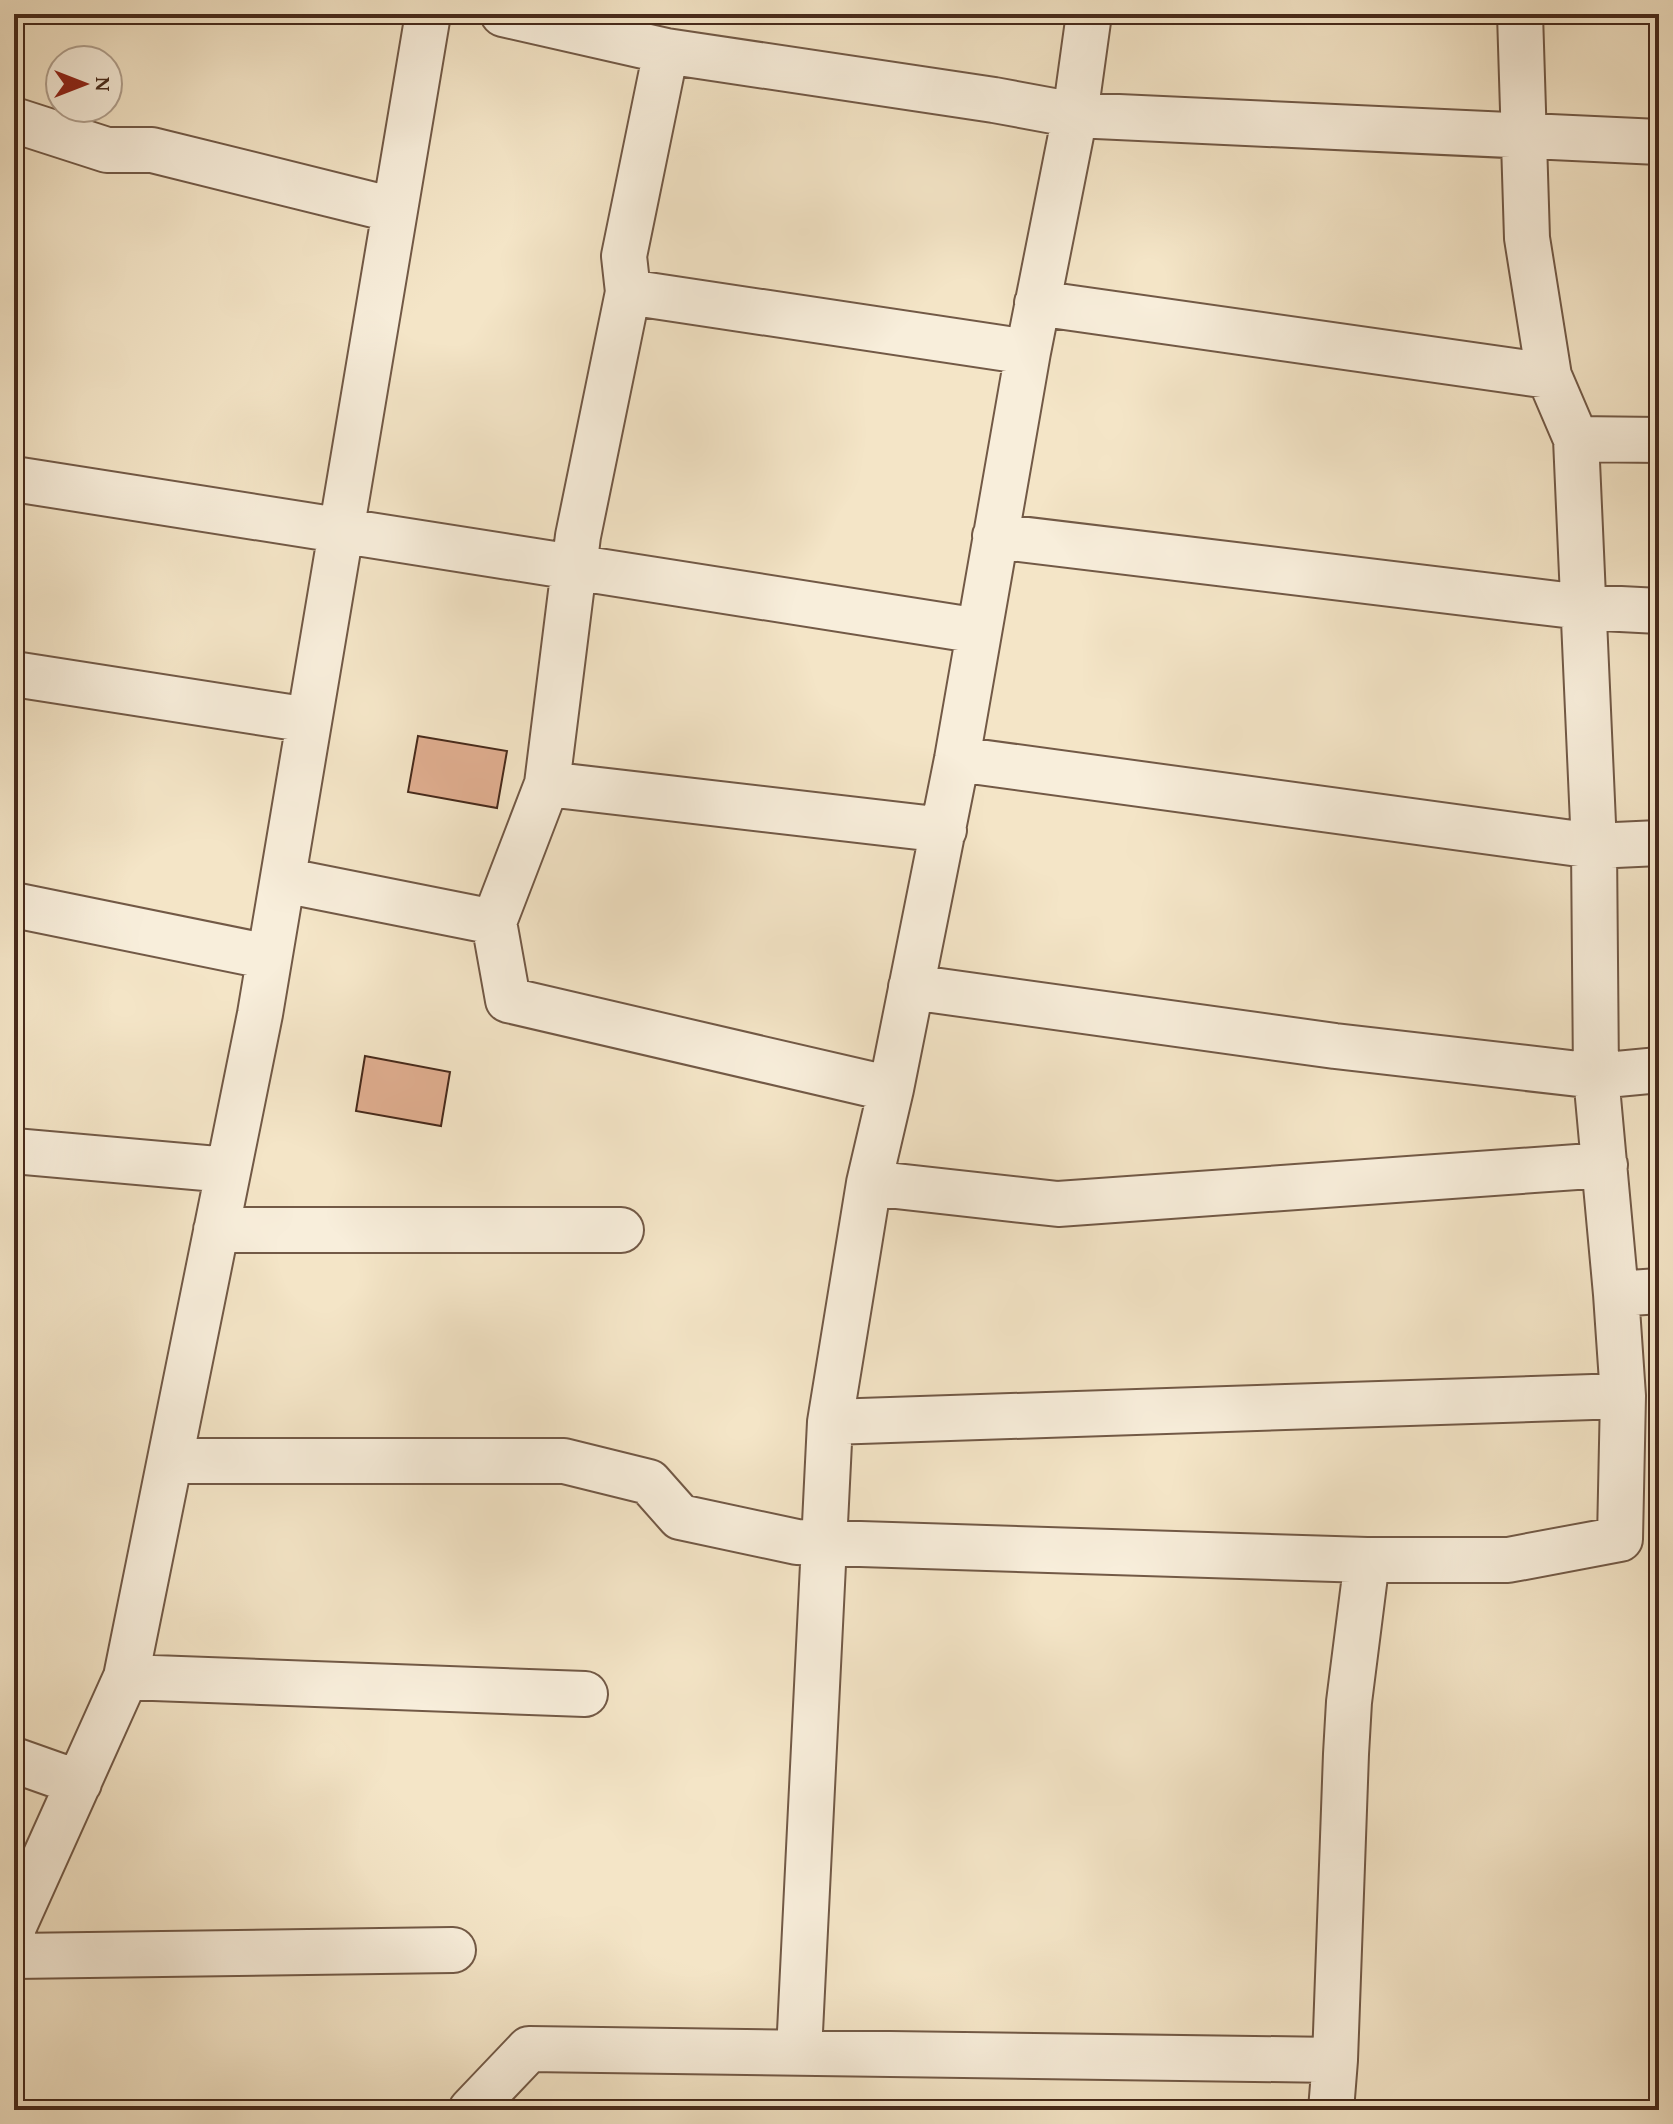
<svg xmlns="http://www.w3.org/2000/svg" width="1673" height="2124" viewBox="0 0 1673 2124" font-family="'Gentium Book Plus',serif">
	<style>
		.building { fill: #e0ae90; stroke: #472a1b; stroke-width: 2 }
		.lines { fill: none; stroke-linecap: round; stroke-linejoin: round }
		.minor-casing { stroke: #725946; stroke-width: 48 }
		.minor { stroke: #f8eedb; stroke-width: 44 }
	</style>
	<rect width="100%" height="100%" fill="#f4e5c7"/>
	<filter id="stains"><feTurbulence type="fractalNoise" baseFrequency=".0025" numOctaves="4"/><feColorMatrix values="0 0 0 0 .2 0 0 0 0 .09 0 0 0 0 .02 0 0 0 .5 -.17"/></filter>
	<radialGradient id="worn" r=".72"><stop offset=".6" stop-color="#630" stop-opacity="0"/><stop offset="1" stop-color="#630" stop-opacity=".3"/></radialGradient>
	<path class="building" d="M418 736 507 751 497 808 408 792Z
		M365 1056 450 1072 441 1126 356 1111Z"/>
	<g class="lines">
		<g class="minor-casing">
			<path id="minor" d="M503 14 666 51 994 100 1075 115 1659 142
				M666 51 624 256 628 292 578 536 547 784 494 922 508 1000 891 1089
				M14 120 107 150H152L394 210
				M628 292 1028 352
				M1037 303 1549 376
				M1576 439 1659 440
				M14 479 979 631
				M995 536 1582 607 1659 611
				M14 674 309 720
				M957 759 1594 846 1659 843
				M547 784 944 830
				M283 880 494 922
				M14 905 269 957
				M911 987 1335 1046 1596 1076 1659 1070
				M14 1151 228 1170
				M869 1183 1058 1204 1605 1165
				M216 1230H621
				M1616 1294 1659 1291
				M830 1422 1623 1396
				M170 1461H564L649 1482 680 1517 797 1542 1367 1560H1508L1620 1539 1623 1396 1616 1294 1596 1076 1594 846 1576 439 1549 376 1527 238 1520 14
				M126 1677 585 1694
				M14 1760 79 1783
				M14 1926 126 1677 260 1014 428 14
				M14 1956 453 1950
				M799 2052 830 1422 869 1183 891 1089 957 759 1028 352 1075 115 1089 14
				M471 2110 529 2049 1335 2060
				M1331 2110 1335 2060 1346 1754 1349 1702 1367 1560"/>
		</g>
		<use href="#minor" class="minor"/>
	</g>
	<rect width="1673" height="2124" fill="none" stroke="#f4e5c7" stroke-width="48"/>
	<rect x="16" y="16" width="1641" height="2092" fill="none" stroke="#472a1b" stroke-width="4"/>
	<rect x="24" y="24" width="1625" height="2076" fill="none" stroke="#472a1b" stroke-width="2"/>
	<g transform="translate(84 84) rotate(90)"><circle r="38" fill="#f8eedb" stroke="#b1a08e" stroke-width="2"/>
	<path d="M0-6L14 30L0 20L-14 30Z" fill="#8f2418"/>
	<text y="-12" font-size="22" font-weight="bold" text-anchor="middle" fill="#472a1b">N</text>
	</g>
	<rect width="100%" height="100%" filter="url(#stains)"/>
	<rect width="100%" height="100%" fill="url(#worn)"/>
</svg>
